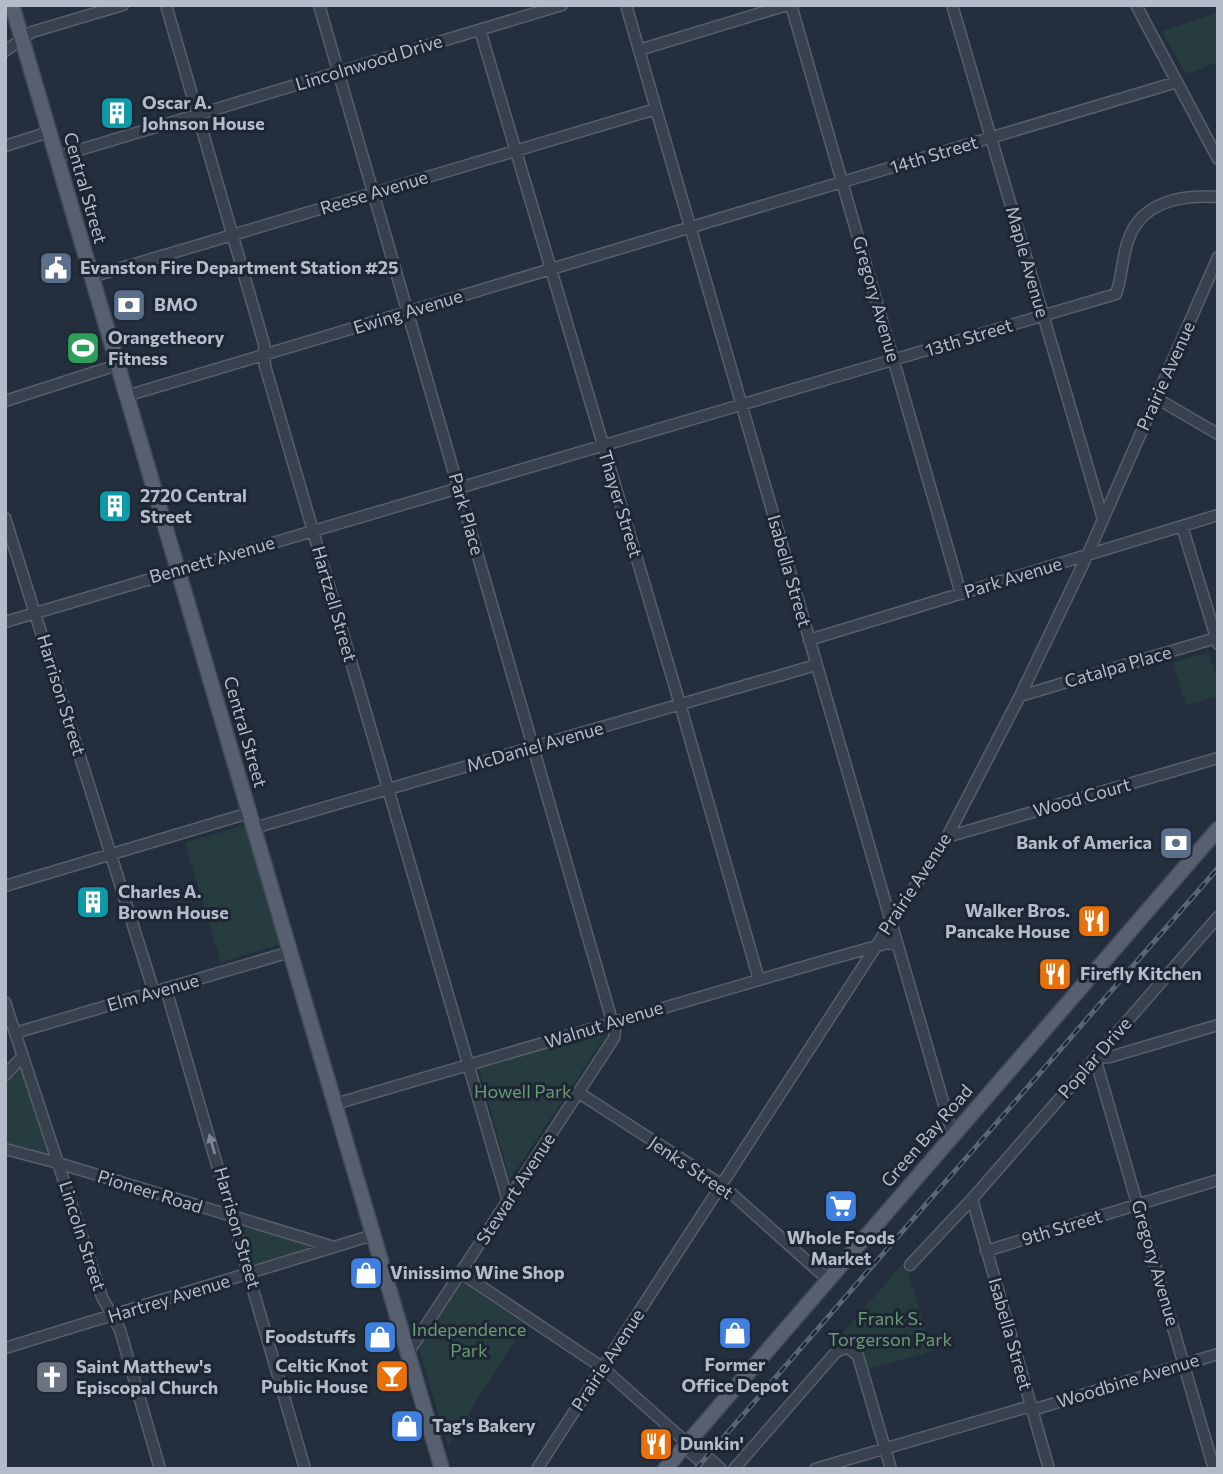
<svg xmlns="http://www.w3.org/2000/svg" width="1223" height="1474" viewBox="0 0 1223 1474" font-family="Commissioner,sans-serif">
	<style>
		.green { fill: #263c3f }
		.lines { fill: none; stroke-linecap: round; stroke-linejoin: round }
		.minor-casing { stroke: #565f6c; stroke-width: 13 }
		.major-casing { stroke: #414a57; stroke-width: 17 }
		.minor { stroke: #38414e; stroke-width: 10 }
		.major { stroke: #56606e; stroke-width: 14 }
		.rail-casing { stroke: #5a6575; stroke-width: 5 }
		.rail { stroke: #1d2633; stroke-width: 2.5; stroke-dasharray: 8; stroke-linecap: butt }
		.oneway { fill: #7c8592 }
		.labels { text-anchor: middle; stroke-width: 6; stroke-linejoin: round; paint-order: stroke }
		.street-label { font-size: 18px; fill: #b4bcc9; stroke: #1d2633 }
		.poi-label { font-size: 18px; font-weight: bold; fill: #b4bcc9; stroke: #1d2633; text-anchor: start }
		.park-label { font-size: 18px; fill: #6b9a76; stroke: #1d2633 }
	</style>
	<rect width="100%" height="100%" fill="#242f3e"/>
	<path class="green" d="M1218 13V62L1186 74 1162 31Z
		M1209 652 1218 682V696L1186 705 1173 663Z
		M245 825 279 945 221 962 185 843Z
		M607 1030V1034L510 1179 478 1067Z
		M16 1069 23 1072 47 1144V1149L42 1153 5 1144V1079Z
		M247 1227 308 1244 309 1249 253 1268 242 1233Z
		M905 1261 931 1351 870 1369 866 1368C858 1342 857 1350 837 1340Z
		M460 1281 525 1325 448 1446 418 1347Z"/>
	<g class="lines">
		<g class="minor-casing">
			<path id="minor" d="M166 5 264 344 265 366 508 1201
				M319 5 615 1031 614 1038 408 1353
				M626 5 953 1136
				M791 5 961 594
				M952 5 1103 519
				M1136 5 1218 159
				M480 30 680 704 759 980
				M639 50 787 5
				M5 51 32 32 123 5
				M5 146 49 132
				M56 157 562 5
				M91 277 656 109
				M126 396 1177 82
				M1156 398 1218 434
				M5 401 117 365
				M5 518 154 992
				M1182 526 1218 644
				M5 622 1116 294C1122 277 1122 258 1128 241 1140 202 1182 194 1218 197
				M809 640 1218 515
				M1020 696 1216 638
				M254 828 816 665
				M947 837 1218 758
				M5 886 249 813
				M166 989 305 1469
				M5 1002 102 1297 120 1330 160 1469
				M15 1033 290 952
				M5 1075 23 1056
				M579 1093 722 1185 827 1279
				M335 1104 827 960 888 943 897 945
				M5 1149 58 1163 334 1247
				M972 1199 1049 1469
				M986 1251 1218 1180
				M910 1265 972 1199 1218 917
				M461 1273 603 1368 687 1443 692 1454 709 1469
				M5 1348 373 1235
				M687 1443 698 1448 721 1469
				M537 1469 947 837 1020 696 1087 556 1218 257
				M734 1469 836 1352 847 1347 858 1356 891 1469
				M815 1469 1024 1408H1039L1218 1354
				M1214 1469 1095 1058 1110 1057 1218 1025"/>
		</g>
		<g class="major-casing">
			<path id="major" d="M12 5 442 1469
				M665 1469 1218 829"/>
		</g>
		<use href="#minor" class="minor"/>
		<use href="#major" class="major"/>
		<g class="rail-casing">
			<path id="rail" d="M696 1469 1218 868"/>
		</g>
		<use href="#rail" class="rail"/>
	</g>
	<defs><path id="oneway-solid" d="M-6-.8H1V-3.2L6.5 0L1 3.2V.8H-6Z" transform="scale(1.75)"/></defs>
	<use class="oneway" href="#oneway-solid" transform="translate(212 1144) rotate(-106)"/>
	<defs>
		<g id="building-square" transform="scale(1.75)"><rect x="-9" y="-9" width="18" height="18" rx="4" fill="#0f9aa8" stroke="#1d2633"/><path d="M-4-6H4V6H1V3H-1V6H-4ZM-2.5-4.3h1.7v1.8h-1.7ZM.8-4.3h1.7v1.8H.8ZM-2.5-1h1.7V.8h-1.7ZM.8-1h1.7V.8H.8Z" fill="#fff"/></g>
		<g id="civic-square" transform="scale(1.75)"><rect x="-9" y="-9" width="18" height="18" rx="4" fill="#5c6f8a" stroke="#1d2633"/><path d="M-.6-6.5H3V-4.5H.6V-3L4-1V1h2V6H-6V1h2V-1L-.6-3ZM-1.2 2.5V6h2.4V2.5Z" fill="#fff"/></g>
		<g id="bank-square" transform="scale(1.75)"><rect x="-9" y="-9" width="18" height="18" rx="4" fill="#5c6f8a" stroke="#1d2633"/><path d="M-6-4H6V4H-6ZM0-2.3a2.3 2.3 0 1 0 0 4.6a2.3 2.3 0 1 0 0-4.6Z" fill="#fff"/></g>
		<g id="stadium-square" transform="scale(1.75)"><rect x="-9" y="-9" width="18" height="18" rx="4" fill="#2e9e5b" stroke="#1d2633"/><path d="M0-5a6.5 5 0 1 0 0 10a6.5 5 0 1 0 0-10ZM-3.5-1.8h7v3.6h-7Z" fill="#fff"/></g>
		<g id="restaurant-square" transform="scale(1.75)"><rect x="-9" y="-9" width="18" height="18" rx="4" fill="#e8710a" stroke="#1d2633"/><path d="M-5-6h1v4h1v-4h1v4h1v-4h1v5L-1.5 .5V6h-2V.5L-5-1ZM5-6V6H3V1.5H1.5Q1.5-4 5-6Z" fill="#fff"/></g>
		<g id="supermarket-square" transform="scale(1.75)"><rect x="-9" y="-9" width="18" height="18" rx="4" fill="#3f7fe0" stroke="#1d2633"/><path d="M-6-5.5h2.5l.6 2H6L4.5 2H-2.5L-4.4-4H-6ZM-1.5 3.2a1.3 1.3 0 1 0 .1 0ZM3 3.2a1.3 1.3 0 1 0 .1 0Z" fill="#fff"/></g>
		<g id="shop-square" transform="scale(1.75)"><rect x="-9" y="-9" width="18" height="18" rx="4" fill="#3f7fe0" stroke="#1d2633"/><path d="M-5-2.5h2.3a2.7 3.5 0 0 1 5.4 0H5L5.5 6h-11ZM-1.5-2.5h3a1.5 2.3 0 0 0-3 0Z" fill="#fff"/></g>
		<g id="bar-square" transform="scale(1.75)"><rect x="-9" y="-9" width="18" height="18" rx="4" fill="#e8710a" stroke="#1d2633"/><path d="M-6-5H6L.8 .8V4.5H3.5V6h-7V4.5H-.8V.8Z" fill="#fff"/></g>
		<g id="church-square" transform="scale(1.75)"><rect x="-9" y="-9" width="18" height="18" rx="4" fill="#6b7280" stroke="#1d2633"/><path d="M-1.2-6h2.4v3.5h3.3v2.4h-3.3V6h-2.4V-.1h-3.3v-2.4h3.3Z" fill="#fff"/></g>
	</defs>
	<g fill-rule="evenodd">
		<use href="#building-square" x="117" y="113"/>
		<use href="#civic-square" x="56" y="268"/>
		<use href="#bank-square" x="129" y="305"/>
		<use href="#stadium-square" x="83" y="348"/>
		<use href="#building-square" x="115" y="506"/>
		<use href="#bank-square" x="1176" y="843"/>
		<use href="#building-square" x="93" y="902"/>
		<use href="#restaurant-square" x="1094" y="921"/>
		<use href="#restaurant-square" x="1055" y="974"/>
		<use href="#supermarket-square" x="841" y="1206"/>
		<use href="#shop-square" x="366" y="1273"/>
		<use href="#shop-square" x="735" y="1333"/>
		<use href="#shop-square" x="380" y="1337"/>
		<use href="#bar-square" x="392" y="1376"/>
		<use href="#church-square" x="52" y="1377"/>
		<use href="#shop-square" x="407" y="1426"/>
		<use href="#restaurant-square" x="656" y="1444"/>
	</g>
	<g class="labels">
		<g class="street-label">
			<text transform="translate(369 63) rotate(-17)" y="6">Lincolnwood Drive</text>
			<text transform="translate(934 155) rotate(-17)" y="6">14th Street</text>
			<text transform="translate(85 188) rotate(74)" y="6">Central Street</text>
			<text transform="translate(374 193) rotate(-17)" y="6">Reese Avenue</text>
			<text transform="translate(1027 262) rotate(74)" y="6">Maple Avenue</text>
			<text transform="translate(876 299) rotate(74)" y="6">Gregory Avenue</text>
			<text transform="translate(408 312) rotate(-17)" y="6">Ewing Avenue</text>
			<text transform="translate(969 338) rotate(-17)" y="6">13th Street</text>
			<text transform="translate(1166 376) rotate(-66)" y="6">Prairie Avenue</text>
			<text transform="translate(620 504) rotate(73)" y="6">Thayer Street</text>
			<text transform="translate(466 514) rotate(74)" y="6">Park Place</text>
			<text transform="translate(212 560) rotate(-16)" y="6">Bennett Avenue</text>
			<text transform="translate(789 571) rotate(74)" y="6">Isabella Street</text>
			<text transform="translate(1013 578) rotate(-17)" y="6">Park Avenue</text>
			<text transform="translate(334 604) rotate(74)" y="6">Hartzell Street</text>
			<text transform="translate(1118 667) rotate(-16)" y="6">Catalpa Place</text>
			<text transform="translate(61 695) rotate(73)" y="6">Harrison Street</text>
			<text transform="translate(245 732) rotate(74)" y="6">Central Street</text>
			<text transform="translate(535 747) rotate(-16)" y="6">McDaniel Avenue</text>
			<text transform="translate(1082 798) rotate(-16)" y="6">Wood Court</text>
			<text transform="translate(915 884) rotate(-57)" y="6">Prairie Avenue</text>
			<text transform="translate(153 993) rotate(-16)" y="6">Elm Avenue</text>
			<text transform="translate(604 1025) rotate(-17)" y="6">Walnut Avenue</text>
			<text transform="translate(1095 1058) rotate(-49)" y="6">Poplar Drive</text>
			<text transform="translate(927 1136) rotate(-49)" y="6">Green Bay Road</text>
			<text transform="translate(691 1168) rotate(34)" y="6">Jenks Street</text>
			<text transform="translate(516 1189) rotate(-57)" y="6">Stewart Avenue</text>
			<text transform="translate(150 1192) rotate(17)" y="6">Pioneer Road</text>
			<text transform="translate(237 1228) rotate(74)" y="6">Harrison Street</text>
			<text transform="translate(1062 1228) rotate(-17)" y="6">9th Street</text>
			<text transform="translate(82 1236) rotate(72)" y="6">Lincoln Street</text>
			<text transform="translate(1155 1263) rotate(74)" y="6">Gregory Avenue</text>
			<text transform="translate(169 1299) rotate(-17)" y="6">Hartrey Avenue</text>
			<text transform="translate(1010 1334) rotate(74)" y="6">Isabella Street</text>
			<text transform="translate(608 1360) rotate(-57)" y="6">Prairie Avenue</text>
			<text transform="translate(1128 1381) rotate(-17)" y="6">Woodbine Avenue</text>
		</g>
		<g class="poi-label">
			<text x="142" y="109">Oscar A.<tspan x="142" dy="21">Johnson House</tspan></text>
			<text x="80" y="274">Evanston Fire Department Station #25</text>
			<text x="154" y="311">BMO</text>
			<text x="108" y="344">Orangetheory<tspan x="108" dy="21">Fitness</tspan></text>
			<text x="140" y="502">2720 Central<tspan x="140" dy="21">Street</tspan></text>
			<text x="1152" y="849" text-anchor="end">Bank of America</text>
			<text x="118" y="898">Charles A.<tspan x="118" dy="21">Brown House</tspan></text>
			<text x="1070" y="917" text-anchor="end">Walker Bros.<tspan x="1070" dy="21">Pancake House</tspan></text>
			<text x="1080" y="980">Firefly Kitchen</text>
			<text x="841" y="1244" text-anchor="middle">Whole Foods<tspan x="841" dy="21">Market</tspan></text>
			<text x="390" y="1279">Vinissimo Wine Shop</text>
			<text x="356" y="1343" text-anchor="end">Foodstuffs</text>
			<text x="735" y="1371" text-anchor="middle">Former<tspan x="735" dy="21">Office Depot</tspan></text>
			<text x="368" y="1372" text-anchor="end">Celtic Knot<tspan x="368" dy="21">Public House</tspan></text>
			<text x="76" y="1373">Saint Matthew's<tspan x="76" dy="21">Episcopal Church</tspan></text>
			<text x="432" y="1432">Tag's Bakery</text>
			<text x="680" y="1450">Dunkin'</text>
		</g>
		<g class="park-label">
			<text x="523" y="1098">Howell Park</text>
			<text x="890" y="1325">Frank S.<tspan x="890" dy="21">Torgerson Park</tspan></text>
			<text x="469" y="1336">Independence<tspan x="469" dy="21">Park</tspan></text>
		</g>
	</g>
	<rect width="1223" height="1474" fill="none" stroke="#b4bcc9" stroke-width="14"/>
</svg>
